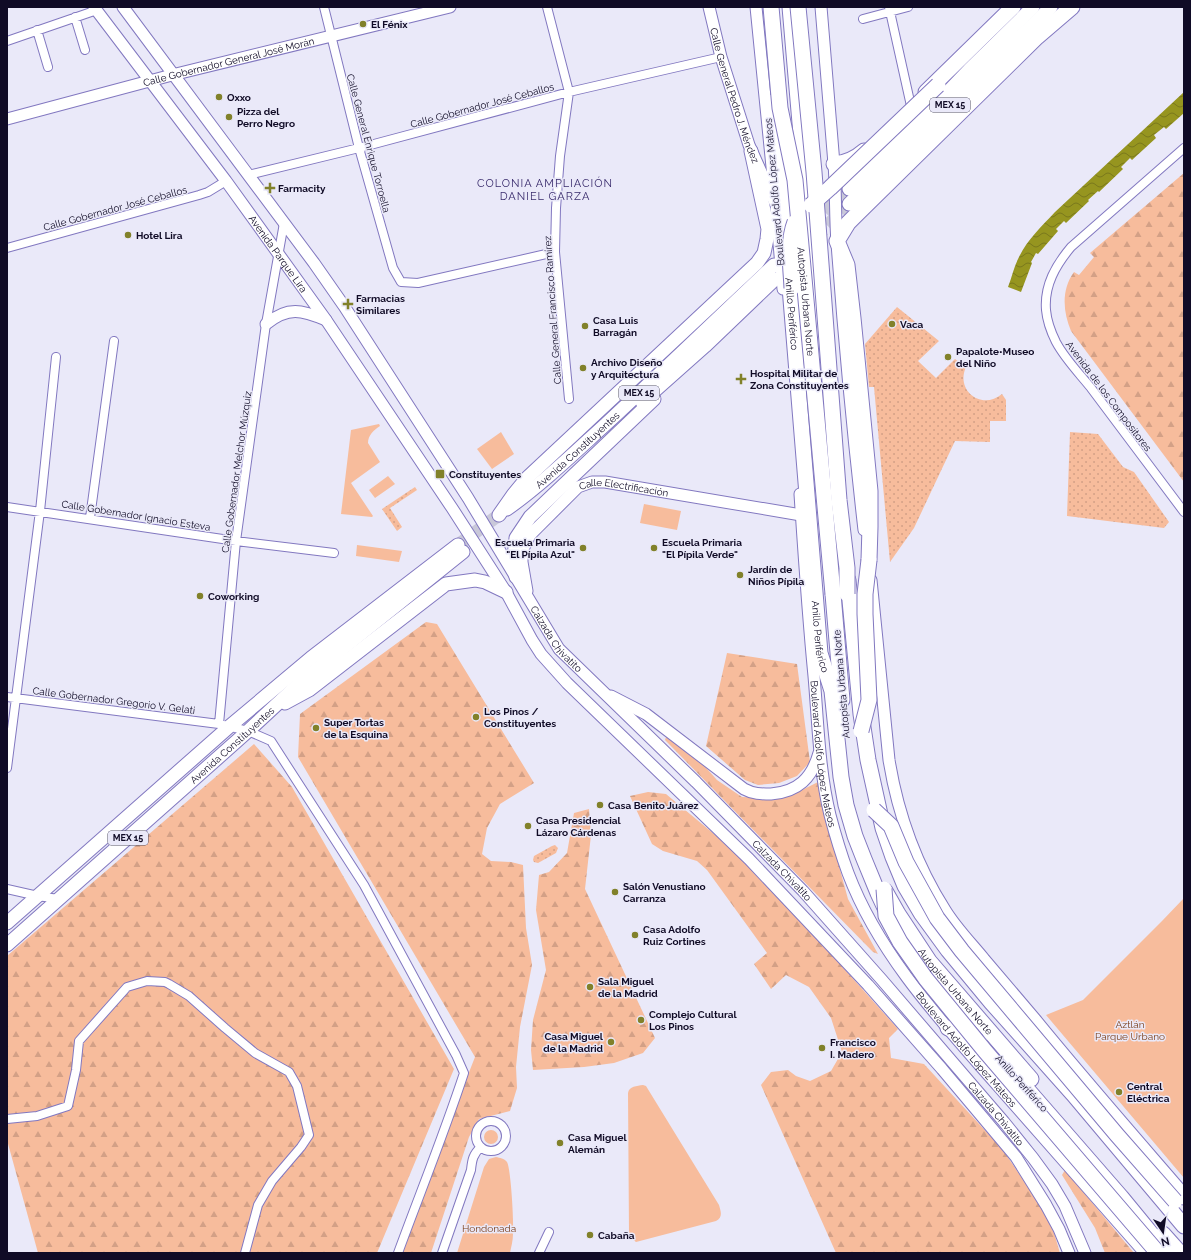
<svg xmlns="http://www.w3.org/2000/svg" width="1191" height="1260" viewBox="0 0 1191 1260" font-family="Raleway,sans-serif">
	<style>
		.green { fill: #f7bc9c }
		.forest { fill: url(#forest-firs) }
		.garden { fill: url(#garden-dots) }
		.water { fill: url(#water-waves) }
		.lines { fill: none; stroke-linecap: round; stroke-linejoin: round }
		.primary-tunnel { stroke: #c9c8d9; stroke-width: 13; stroke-dasharray: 13 6; stroke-linecap: butt }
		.street-casing { stroke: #8278c0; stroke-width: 10 }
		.secondary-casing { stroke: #8278c0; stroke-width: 13 }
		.primary-casing { stroke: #8278c0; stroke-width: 15 }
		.highway-casing { stroke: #8278c0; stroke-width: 17 }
		.street { stroke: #fff; stroke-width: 8 }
		.secondary { stroke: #fff; stroke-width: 11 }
		.primary { stroke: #fff; stroke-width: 13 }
		.highway { stroke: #fff; stroke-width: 15 }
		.highway-bridge-casing { stroke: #8278c0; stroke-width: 17; stroke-linecap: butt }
		.highway-bridge { stroke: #fff; stroke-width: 15 }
		.poi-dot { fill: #81812a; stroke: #eae9f9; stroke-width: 1.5 }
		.labels { text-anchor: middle; stroke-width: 3; stroke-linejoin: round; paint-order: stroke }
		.shield { fill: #eae9f9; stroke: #514e65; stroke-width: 1 }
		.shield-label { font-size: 9px; font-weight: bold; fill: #100b26 }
		.poi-label { font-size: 10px; font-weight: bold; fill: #100b26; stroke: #eae9f9; text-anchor: start }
		.street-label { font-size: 10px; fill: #100b26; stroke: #eae9f9 }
		.park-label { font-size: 10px; fill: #7a3e19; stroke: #eae9f9 }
		.neighbourhood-label { font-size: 11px; letter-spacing: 1px; fill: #392b6c; stroke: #eae9f9 }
	</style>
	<defs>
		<pattern id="forest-firs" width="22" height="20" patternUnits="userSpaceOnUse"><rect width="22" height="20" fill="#f7bc9c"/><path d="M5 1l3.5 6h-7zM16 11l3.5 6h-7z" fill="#d3a086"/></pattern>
		<pattern id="garden-dots" width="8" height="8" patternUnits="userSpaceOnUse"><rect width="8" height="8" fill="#f7bc9c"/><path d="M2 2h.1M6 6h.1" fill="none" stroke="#d3a086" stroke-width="1.8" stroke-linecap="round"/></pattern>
		<pattern id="water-waves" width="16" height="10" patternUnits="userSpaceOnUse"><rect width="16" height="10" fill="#96951f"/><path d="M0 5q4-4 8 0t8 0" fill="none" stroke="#79781b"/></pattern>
	</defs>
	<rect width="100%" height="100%" fill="#eae9f9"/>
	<path class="green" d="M379 424 380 426C374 430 368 435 368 443L380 462 351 483 373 516 372 517 341 514 351 430Z
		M501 432 514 454 492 469 477 449Z
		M388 476 395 484 375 498 369 490Z
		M644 504 681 511 677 530 640 523Z
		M357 545 402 551 399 562 356 556Z
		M1184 898V1178L1046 1015 1083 1000 1162 921Z
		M643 1085 646 1086 719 1205C721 1212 723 1217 716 1221L636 1242 630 1237 629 1234 628 1093C629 1086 637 1086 643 1085Z
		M484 1137a7 7 0 1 1 14 0a7 7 0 1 1-14 0Z
		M496 1157C500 1158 504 1158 507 1162 511 1169 514 1224 513 1234 513 1241 511 1247 510 1253H457L484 1167 489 1159Z"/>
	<path class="forest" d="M1184 173V482L1071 331C1063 312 1061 290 1074 272L1079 275 1094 257 1090 253Z
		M426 622 437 624 534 783 500 804 487 828 482 854 491 861 511 862 523 865 526 928 532 965 520 1027 516 1067 517 1088 510 1111 479 1119 469 1137 431 1253H398L475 1057 298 757 300 714Z
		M727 653 797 664 810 762 797 776 779 783 758 785 745 780 706 746Z
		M666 737 700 761 717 780 742 797 773 798 792 795 818 782 821 800 848 899 878 954 873 952 665 740Z
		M254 744 292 787 454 1069 377 1253H38L7 1140V956Z
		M648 792 666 794 732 849 780 897 898 1029 889 1038 891 1058 924 1064 1003 1150 1030 1190 1052 1226 1060 1253H836L761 1085 771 1072 788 1070 796 1076 810 1081 831 1071 842 1052 831 1018 809 987 786 975 771 989 754 964 767 953 707 870 697 861 663 851 652 844 630 796Z
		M589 809 591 835 585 889 655 1038 643 1053 614 1063 584 1067 533 1070 531 1050 533 1020 546 970 536 910 539 875 549 872 567 853 574 813Z
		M1065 1170 1134 1253H1105L1095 1228 1062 1175Z"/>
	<path class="garden" d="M897 307 939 341 918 361 936 378 955 359 966 367C955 391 982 411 1002 394L1006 400V421H990V442L955 441 914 528 890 562 874 387H869L865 344Z
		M1070 432 1098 434 1123 467 1134 472 1169 522 1164 528 1067 516Z
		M415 487 417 490 390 508 402 527 397 531 382 509Z
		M555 845 558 848 556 853 538 863 534 862 533 860 534 856 552 846Z"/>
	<path class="water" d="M1184 92V113L1166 129 1164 127 1154 135 1156 138 1132 160 1130 158 1121 167 1123 169 1099 192 1098 191 1088 200 1089 201 1066 223 1064 221 1056 229 1058 231 1038 254 1036 253 1031 262 1032 263 1021 292 1008 287C1012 277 1014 266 1019 257 1027 240 1042 226 1055 212Z"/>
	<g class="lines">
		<path class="primary-tunnel" d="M812 226 849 189
			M814 239 849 204
			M458 545 499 515"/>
		<g class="street-casing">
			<path id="street" d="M324 7 359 148 393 268 401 282 418 283 555 252
				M547 7 569 92 560 156 556 208 555 252 569 399
				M889 7 911 106
				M75 17 85 50
				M863 19 908 7
				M37 30 48 67
				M7 41 97 10
				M1184 148 1071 247C1056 265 1044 285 1046 310 1047 321 1051 332 1056 342 1065 359 1079 373 1091 388 1122 429 1153 471 1184 512
				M248 175 359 148 569 92 721 57
				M7 248 199 195 208 192 226 181
				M7 507 236 541 334 553
				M90 518 114 341
				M7 697 219 724 248 731 271 741 364 885 456 1055 464 1073C444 1134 420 1193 398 1253
				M219 724 236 541 266 324 284 223
				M7 768 40 511 56 357
				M7 889 38 896 58 899
				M7 1119 37 1116 68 1106 76 1070 79 1041 127 987 147 981 165 982 169 984 189 996 225 1028 255 1053 289 1072 297 1086 309 1135 301 1147 272 1181 258 1205 245 1253
				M476 1136a15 15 0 1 1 30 0a15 15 0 1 1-30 0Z
				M442 1253 471 1170C472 1160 473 1154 481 1147
				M539 1253 549 1232"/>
		</g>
		<g class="secondary-casing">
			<g id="secondary">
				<path id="s1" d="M94 7 226 181 326 320 452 508 506 592 532 640 541 654 567 683 749 859 868 985 942 1069 1016 1157 1046 1205 1059 1229 1069 1253"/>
				<path id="s2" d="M123 7 314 263 344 306 468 498 559 649 696 782 803 891 882 980 1004 1122 1033 1158 1052 1184 1065 1206 1085 1253"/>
				<path id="s3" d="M709 7 721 57 749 145 775 203"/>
				<path d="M756 7 774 187"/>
				<path d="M821 7 834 164C836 190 835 217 837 243 844 339 853 434 864 530"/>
				<path id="s4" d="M7 119 172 75 450 7"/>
				<path d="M776 209 783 289"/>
				<path d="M266 324C288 306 302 310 326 320"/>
				<path id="s5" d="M800 494C804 555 808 615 814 676 818 722 819 770 830 815 835 834 841 854 848 873 879 955 941 1021 998 1086 1047 1142 1096 1197 1145 1253"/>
				<path d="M871 580 889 760C898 815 915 863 945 910 956 928 971 943 984 959 1001 979 1018 999 1035 1019 1083 1078 1134 1136 1184 1194"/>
				<path id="s6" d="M527 591 522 562V551L530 535 578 487 592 482H605L801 515"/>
				<path d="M611 696 646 714 744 789C753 794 761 794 771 794 798 792 812 778 819 753"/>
			</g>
		</g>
		<g class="primary-casing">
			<g id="primary">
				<path d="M849 189 923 118 969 70 1033 7"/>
				<path d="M849 204 1051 7"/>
				<path d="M642 402 705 346 775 279"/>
				<path id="s7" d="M507 509C542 484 574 453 606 424 662 372 718 318 774 265"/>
				<path d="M499 515 513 495 527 478 757 263 764 253 767 239 768 229 751 151"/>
				<path d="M516 577 514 557 516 538 530 517 654 399"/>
				<path d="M285 703 309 690 446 584 475 580 485 582 506 592"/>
				<path d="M7 923 230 726 311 658 458 545"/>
				<path id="s8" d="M7 945 248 731 302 681 463 552"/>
			</g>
		</g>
		<g class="highway-casing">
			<g id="highway">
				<path d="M790 7 822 378"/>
				<path d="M926 92 1013 7"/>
				<path d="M773 102 787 249"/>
				<path d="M834 164C846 163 855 159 864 151"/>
				<path id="s9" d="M789 275 820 653 832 691 841 777 846 805 855 836 864 859 878 893 885 908"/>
				<path d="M869 560 870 527V491L853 318 847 265 837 241 848 223 856 215 1037 37 1072 7"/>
				<path d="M848 580 861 714 868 760 883 828 893 857 905 886 921 913 948 950 991 1002 1073 1094 1184 1226"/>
				<path d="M833 594 842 700"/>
				<path id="s10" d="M885 891 898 914 929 961 1031 1079"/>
				<path d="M948 1028 980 1042"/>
				<path d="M1013 1073 1121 1197 1167 1253"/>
				<path d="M1183 1193 1184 1197"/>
				<path d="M1163 1234 1180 1253"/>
			</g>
		</g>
		<use href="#street" class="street"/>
		<use href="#secondary" class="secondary"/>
		<use href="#primary" class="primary"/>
		<use href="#highway" class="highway"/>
		<g class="highway-bridge-casing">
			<g id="highway-bridge">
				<path id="s11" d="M771 7 780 108 795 180 833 594"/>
				<path d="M798 7 814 172 839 500 847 568V594"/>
				<path d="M811 205 830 188 938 85"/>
				<path d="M792 288C791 266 787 243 795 222"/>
				<path d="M861 731 869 700 865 614V594L869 560"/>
				<path d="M874 810 891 826 906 862 937 918 962 951 1117 1135 1175 1201"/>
				<path d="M884 889 886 916 900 942 926 979 985 1051 1158 1253"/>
			</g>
		</g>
		<use href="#highway-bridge" class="highway-bridge"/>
	</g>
	<g class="poi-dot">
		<circle cx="363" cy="24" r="4"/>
		<circle cx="219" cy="97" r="4"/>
		<circle cx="229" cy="117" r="4"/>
		<path d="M268 182h4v4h4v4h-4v4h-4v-4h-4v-4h4z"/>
		<circle cx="128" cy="235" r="4"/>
		<path d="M346 298h4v4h4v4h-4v4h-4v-4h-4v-4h4z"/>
		<circle cx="892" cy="324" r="4"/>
		<circle cx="585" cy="326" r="4"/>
		<circle cx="948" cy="357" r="4"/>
		<circle cx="583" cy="368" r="4"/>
		<path d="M739 373h4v4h4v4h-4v4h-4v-4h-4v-4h4z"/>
		<rect x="435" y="469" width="10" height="10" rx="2"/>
		<circle cx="583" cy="548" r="4"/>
		<circle cx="654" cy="548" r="4"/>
		<circle cx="740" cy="575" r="4"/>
		<circle cx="200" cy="596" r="4"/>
		<circle cx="476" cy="717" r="4"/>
		<circle cx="316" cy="728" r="4"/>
		<circle cx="600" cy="805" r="4"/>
		<circle cx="528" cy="826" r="4"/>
		<circle cx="615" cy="892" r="4"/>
		<circle cx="635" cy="935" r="4"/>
		<circle cx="590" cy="987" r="4"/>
		<circle cx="641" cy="1020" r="4"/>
		<circle cx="611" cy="1042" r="4"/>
		<circle cx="822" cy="1048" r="4"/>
		<circle cx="1119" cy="1092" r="4"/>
		<circle cx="560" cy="1143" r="4"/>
		<circle cx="590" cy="1235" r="4"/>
	</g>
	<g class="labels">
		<g class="shield">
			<rect x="930" y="98" width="40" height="14" rx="3"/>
			<rect x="619" y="386" width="40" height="14" rx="3"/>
			<rect x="108" y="831" width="40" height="14" rx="3"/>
		</g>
		<g class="shield-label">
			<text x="950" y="108">MEX 15</text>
			<text x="639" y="396">MEX 15</text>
			<text x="128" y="841">MEX 15</text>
		</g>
		<g class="poi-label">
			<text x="371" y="28">El Fénix</text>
			<text x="227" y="101">Oxxo</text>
			<text x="237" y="115">Pizza del<tspan x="237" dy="12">Perro Negro</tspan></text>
			<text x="278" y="192">Farmacity</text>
			<text x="136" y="239">Hotel Lira</text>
			<text x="356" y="302">Farmacias<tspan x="356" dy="12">Similares</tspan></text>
			<text x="593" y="324">Casa Luis<tspan x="593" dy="12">Barragán</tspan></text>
			<text x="900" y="328">Vaca</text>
			<text x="956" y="355">Papalote•Museo<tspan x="956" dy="12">del Niño</tspan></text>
			<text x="591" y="366">Archivo Diseño<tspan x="591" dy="12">y Arquitectura</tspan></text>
			<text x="750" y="377">Hospital Militar de<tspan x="750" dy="12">Zona Constituyentes</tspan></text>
			<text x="449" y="478">Constituyentes</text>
			<text x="575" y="546" text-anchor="end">Escuela Primaria<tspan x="575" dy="12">"El Pípila Azul"</tspan></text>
			<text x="662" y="546">Escuela Primaria<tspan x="662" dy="12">"El Pípila Verde"</tspan></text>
			<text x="748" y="573">Jardín de<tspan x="748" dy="12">Niños Pípila</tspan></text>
			<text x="208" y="600">Coworking</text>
			<text x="484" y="715">Los Pinos /<tspan x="484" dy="12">Constituyentes</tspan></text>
			<text x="324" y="726">Super Tortas<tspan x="324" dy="12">de la Esquina</tspan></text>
			<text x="608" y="809">Casa Benito Juárez</text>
			<text x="536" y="824">Casa Presidencial<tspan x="536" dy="12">Lázaro Cárdenas</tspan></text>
			<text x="623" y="890">Salón Venustiano<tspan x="623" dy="12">Carranza</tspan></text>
			<text x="643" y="933">Casa Adolfo<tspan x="643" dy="12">Ruiz Cortines</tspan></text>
			<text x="598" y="985">Sala Miguel<tspan x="598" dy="12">de la Madrid</tspan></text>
			<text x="649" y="1018">Complejo Cultural<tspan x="649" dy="12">Los Pinos</tspan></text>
			<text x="603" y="1040" text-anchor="end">Casa Miguel<tspan x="603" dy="12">de la Madrid</tspan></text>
			<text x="830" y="1046">Francisco<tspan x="830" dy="12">I. Madero</tspan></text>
			<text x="1127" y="1090">Central<tspan x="1127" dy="12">Eléctrica</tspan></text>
			<text x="568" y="1141">Casa Miguel<tspan x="568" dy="12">Alemán</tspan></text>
			<text x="598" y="1239">Cabaña</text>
		</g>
		<g class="street-label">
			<text dy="4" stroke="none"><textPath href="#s4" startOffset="229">Calle Gobernador General José Morán</textPath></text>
			<text dy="4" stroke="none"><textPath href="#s3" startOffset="92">Calle General Pedro J. Méndez</textPath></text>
			<text transform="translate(482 105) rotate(-15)" y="4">Calle Gobernador José Ceballos</text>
			<text transform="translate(369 143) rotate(75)" y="4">Calle General Enrique Torroella</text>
			<text transform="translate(774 192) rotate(-95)" y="4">Boulevard Adolfo López Mateos</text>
			<text transform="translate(115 208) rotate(-15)" y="4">Calle Gobernador José Ceballos</text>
			<text dy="4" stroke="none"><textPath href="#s1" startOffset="308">Avenida Parque Lira</textPath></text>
			<text dy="4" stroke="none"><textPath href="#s11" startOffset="297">Autopista Urbana Norte</textPath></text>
			<text transform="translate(552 310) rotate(-94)" y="4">Calle General Francisco Ramírez</text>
			<text dy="4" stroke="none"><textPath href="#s9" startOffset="39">Anillo Periférico</textPath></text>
			<text transform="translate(1109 396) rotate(53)" y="4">Avenida de los Compositores</text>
			<text dy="4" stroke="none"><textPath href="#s7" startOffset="92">Avenida Constituyentes</textPath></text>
			<text transform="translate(236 472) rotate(-82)" y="4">Calle Gobernador Melchor Múzquiz</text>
			<text dy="4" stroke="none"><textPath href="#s6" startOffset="173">Calle Electrificación</textPath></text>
			<text transform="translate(136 515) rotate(9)" y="4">Calle Gobernador Ignacio Esteva</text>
			<text dy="4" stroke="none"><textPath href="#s9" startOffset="363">Anillo Periférico</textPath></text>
			<text dy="4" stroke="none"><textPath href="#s2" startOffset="767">Calzada Chivatito</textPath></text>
			<text transform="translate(841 684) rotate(-95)" y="4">Autopista Urbana Norte</text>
			<text transform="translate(114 700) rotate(7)" y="4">Calle Gobernador Gregorio V. Gelati</text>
			<text dy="4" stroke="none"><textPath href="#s8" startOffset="301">Avenida Constituyentes</textPath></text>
			<text dy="4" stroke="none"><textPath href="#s5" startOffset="261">Boulevard Adolfo López Mateos</textPath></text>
			<text dy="4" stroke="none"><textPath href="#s2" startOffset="1091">Calzada Chivatito</textPath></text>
			<text dy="4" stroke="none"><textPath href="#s10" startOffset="123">Autopista Urbana Norte</textPath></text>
			<text dy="4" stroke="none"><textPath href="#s5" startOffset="597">Boulevard Adolfo López Mateos</textPath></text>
			<text transform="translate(1022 1083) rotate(48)" y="4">Anillo Periférico</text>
			<text dy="4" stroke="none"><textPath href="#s2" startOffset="1415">Calzada Chivatito</textPath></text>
		</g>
		<g class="park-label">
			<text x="1130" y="1028">Aztlán<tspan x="1130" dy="12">Parque Urbano</tspan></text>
			<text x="489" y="1232">Hondonada</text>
		</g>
		<g class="neighbourhood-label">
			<text x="545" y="187">COLONIA AMPLIACIÓN<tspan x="545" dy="13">DANIEL GARZA</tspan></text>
		</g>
	</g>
	<rect width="1191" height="1260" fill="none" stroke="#100b26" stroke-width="16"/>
	<g transform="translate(1163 1232) rotate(167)" stroke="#eae9f9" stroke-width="3" paint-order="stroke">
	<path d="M0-3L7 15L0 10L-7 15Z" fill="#100b26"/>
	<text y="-6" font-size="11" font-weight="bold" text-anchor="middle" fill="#100b26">N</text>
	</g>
</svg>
